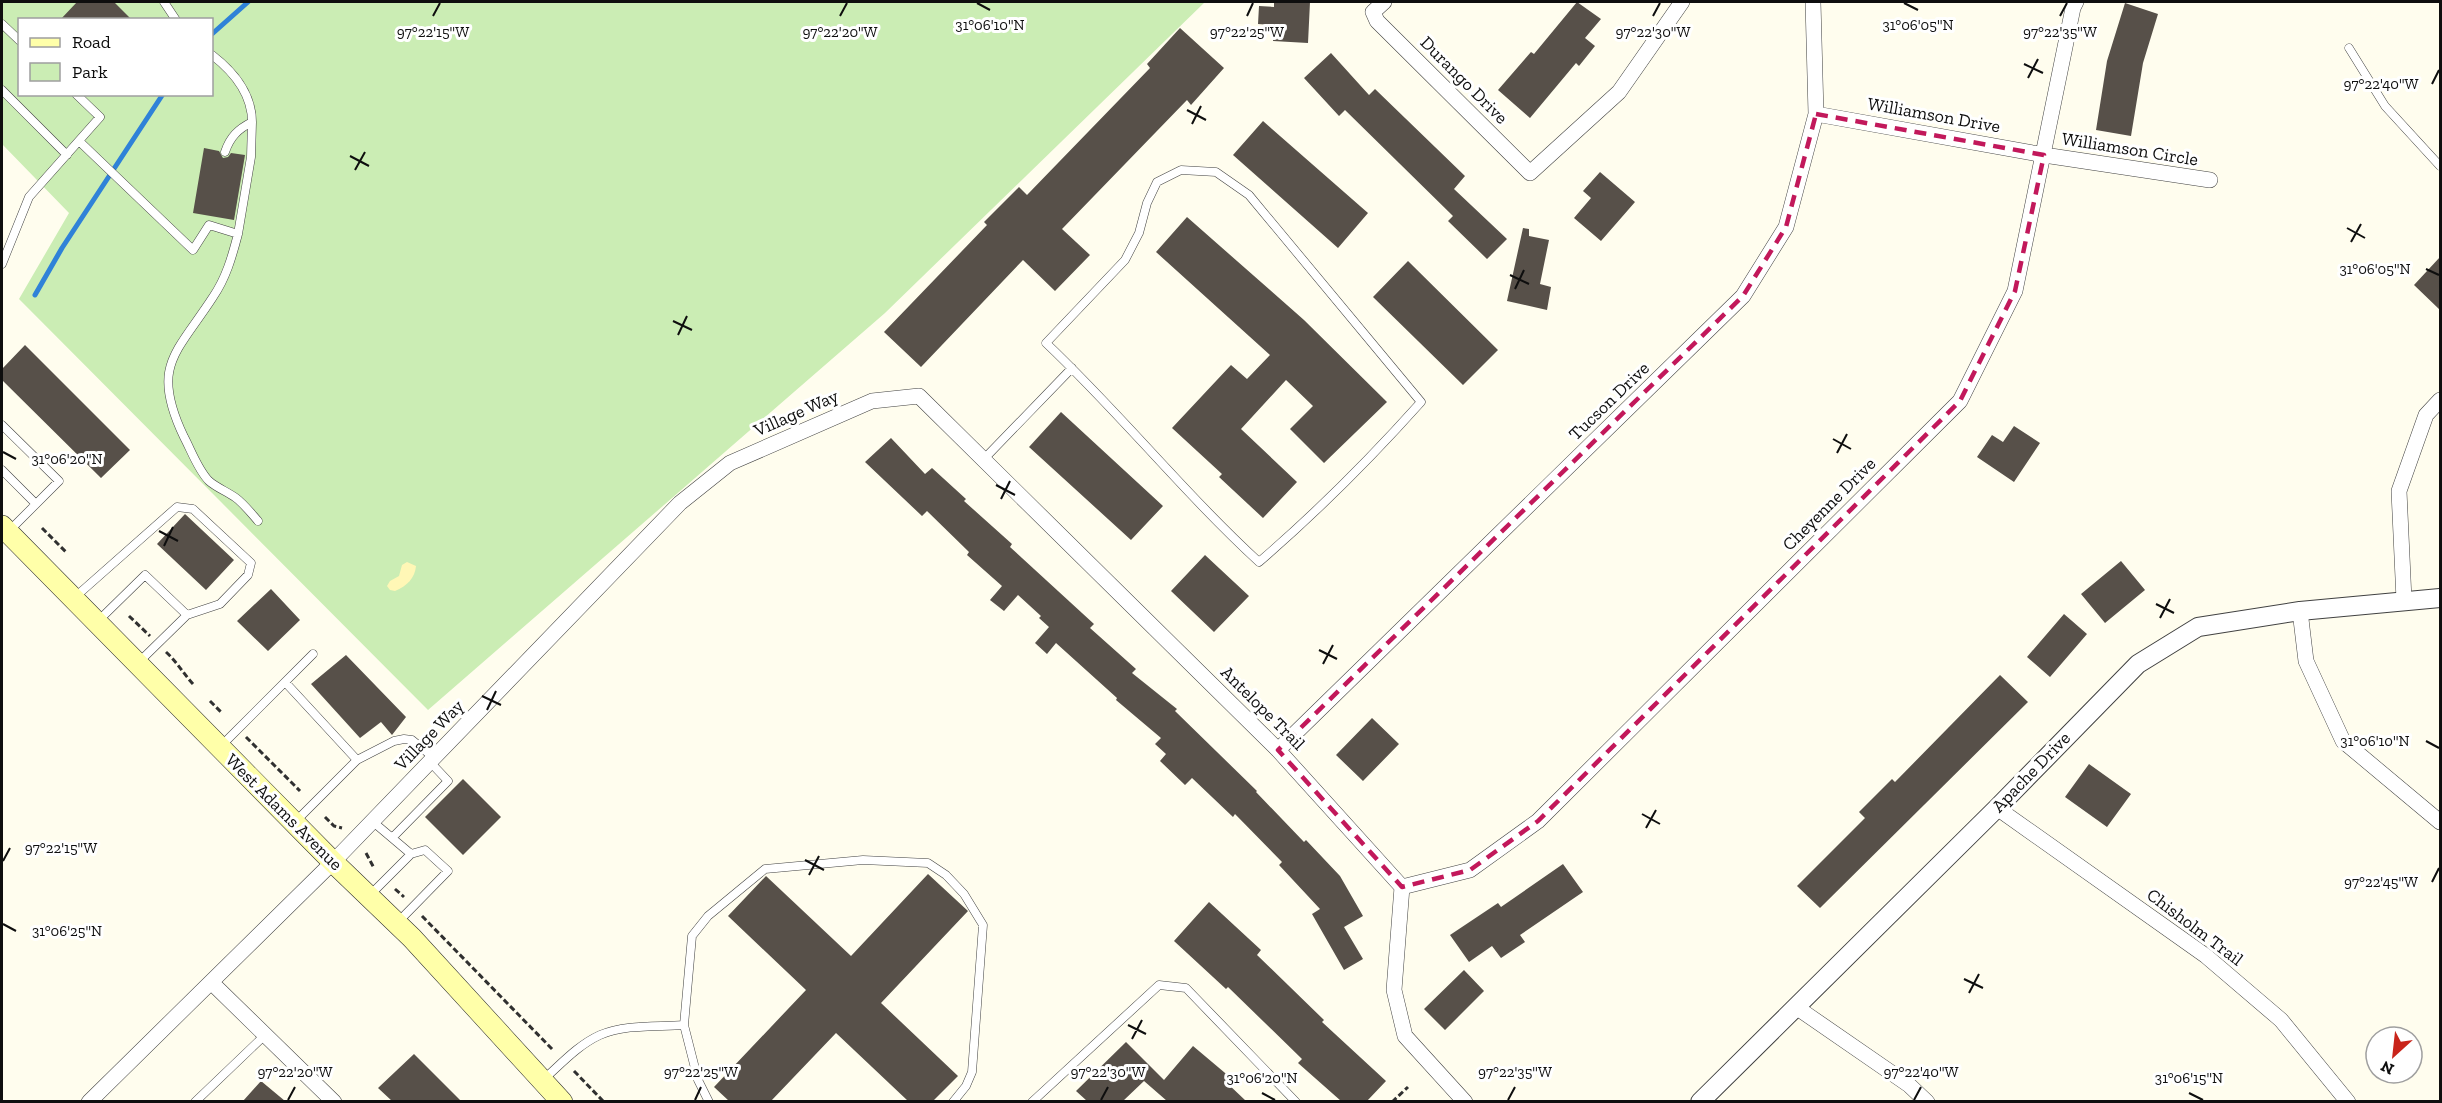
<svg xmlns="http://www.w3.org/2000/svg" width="2442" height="1103" viewBox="0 0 2442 1103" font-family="'Zilla Slab',serif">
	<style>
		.green { fill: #cbedb4; fill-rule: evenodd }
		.sand { fill: #fff7b6 }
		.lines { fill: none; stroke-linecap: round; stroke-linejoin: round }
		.stream { stroke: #2f82d8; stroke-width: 5 }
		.building { fill: #575049 }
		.service-casing { stroke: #414141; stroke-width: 9 }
		.minor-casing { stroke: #414141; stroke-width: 16 }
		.tertiary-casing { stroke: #414141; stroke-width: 20 }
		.secondary-casing { stroke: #303030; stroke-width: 22 }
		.path { stroke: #303030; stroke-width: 3; stroke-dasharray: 6 3; stroke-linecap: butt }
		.service { stroke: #fff; stroke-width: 8 }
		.minor { stroke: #fff; stroke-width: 15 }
		.tertiary { stroke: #fff; stroke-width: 18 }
		.secondary { stroke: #ffffa9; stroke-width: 21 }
		.marked { fill: none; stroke: #c2185b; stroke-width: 4.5; stroke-dasharray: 12 8; stroke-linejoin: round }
		.ticks { fill: none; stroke: #0e0e0e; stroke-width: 2 }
		.labels { text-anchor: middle; stroke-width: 6; stroke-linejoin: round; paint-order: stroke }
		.street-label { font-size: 18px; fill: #0e0e0e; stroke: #fff }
		.ticks-label { font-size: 15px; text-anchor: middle; fill: #0e0e0e; stroke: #fff; stroke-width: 6; stroke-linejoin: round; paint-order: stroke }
	</style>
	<rect width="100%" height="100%" fill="#fffdee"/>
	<path class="green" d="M2 2H1205L885 313 428 710 19 299 69 213 2 144ZM20 20H212V94H20Z"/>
	<path class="sand" d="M407 562 416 566C415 578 407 586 395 591L390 590 387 586 390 581 399 576 402 565Z"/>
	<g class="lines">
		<path class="stream" d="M212 34 248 2
			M35 295 62 248 163 94"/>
	</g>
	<path class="building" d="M77 2H114L132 20H60Z
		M1274 2H1310L1308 43 1273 41 1274 25 1258 24 1259 6 1274 7Z
		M1577 2 1601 19 1585 38 1595 46 1579 66 1576 63 1530 118 1498 90 1531 52 1534 54Z
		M2125 3 2158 14 2143 63 2131 136 2096 130 2107 61Z
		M1180 28 1224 68 1191 105 1187 100 1062 229 1090 255 1055 291 1023 260 921 367 884 332 987 225 984 222 1019 187 1027 195 1150 68 1147 64Z
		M1331 53 1369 95 1375 89 1465 176 1454 189 1507 239 1487 259 1448 221 1453 216 1345 110 1339 116 1304 78Z
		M1263 121 1368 213 1338 248 1233 155Z
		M204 148 219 151 223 158 228 157 231 153 245 155 234 220 193 213Z
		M1600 172 1635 202 1601 241 1574 218 1591 198 1583 191Z
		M1187 217 1304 320 1387 402 1324 463 1290 429 1313 406 1286 380 1241 429 1297 482 1263 518 1219 477 1222 474 1172 428 1231 365 1247 379 1270 355 1156 252Z
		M1523 228 1529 229V236L1549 240 1540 284 1551 287 1547 310 1507 301Z
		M2440 257V310L2414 285Z
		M1408 261 1498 350 1463 385 1373 297Z
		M25 345 130 450 101 478 2 380V369Z
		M1061 412 1163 506 1131 540 1029 447Z
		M2014 426 2040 443 2014 482 1977 457 1992 435 2003 442Z
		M891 438 925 474 932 468 966 499 964 501 1012 544 1010 547 1094 624 1090 628 1136 669 1132 673 1177 709 1175 711 1257 791 1256 792 1304 842 1306 840 1340 876 1363 916 1344 927 1363 959 1344 970 1312 914 1320 909 1279 865 1282 862 1235 814 1233 817 1192 778 1185 785 1160 761 1166 754 1155 744 1161 738 1116 700 1117 698 1056 643 1047 654 1035 643 1049 627 1039 618 1041 616 1018 595 1004 611 990 600 1002 586 967 555 969 552 927 511 922 516 865 462Z
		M185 514 234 560 206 590 157 544Z
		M1205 555 1249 596 1214 632 1171 591Z
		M2121 561 2145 590 2105 623 2081 594Z
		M271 589 300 620 268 651 237 621Z
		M2064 614 2087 634 2050 677 2027 657Z
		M346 655 406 717 392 735 381 722 360 738 311 684Z
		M2000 675 2028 702 1820 908 1797 886 1865 818 1859 812 1892 779 1895 782Z
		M1372 718 1399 744 1363 781 1336 755Z
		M2089 764 2131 794 2107 827 2065 797Z
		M463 779 501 817 463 855 425 817Z
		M1563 864 1583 892 1520 935 1525 942 1501 958 1492 946 1469 962 1450 935 1498 903 1501 907Z
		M928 874 968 911 881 1003 958 1076 933 1101H908L836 1033 771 1101H729L714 1087 806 990 728 916 766 876 851 956Z
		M1209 902 1261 950 1257 955 1324 1020 1322 1022 1386 1081 1367 1101H1341L1298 1063 1302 1059 1228 987 1226 989 1174 941Z
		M1464 970 1484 991 1445 1030 1424 1009Z
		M1126 1042 1164 1080 1193 1046 1231 1078 1227 1083 1246 1101H1167L1144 1081 1123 1101H1087L1076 1091Z
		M414 1054 461 1101H392L378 1088Z
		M261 1081 285 1101H243Z"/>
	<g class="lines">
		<g class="service-casing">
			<path id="service" d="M164 2 176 20
				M2 24 20 41
				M2349 48 2385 106 2440 166
				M212 55C234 72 252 93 252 122 238 129 230 137 225 152
				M2 90 67 155
				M79 141 193 250 209 225 238 234 251 157 252 122
				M1181 170 1216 172 1249 195 1421 402C1370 459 1317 512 1259 562 1184 493 1120 413 1046 343L1125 260 1139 233 1147 203 1157 182Z
				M238 234C232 257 226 278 213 297 176 354 150 366 184 437 191 450 198 470 209 481 217 488 228 492 236 498 244 504 251 513 258 521
				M2 264 29 197 100 117 76 94
				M2 425 59 481 9 531
				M983 460 1072 368
				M2 470 36 504
				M74 598 177 507 193 509 251 563 248 575 220 604 187 615
				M98 621 145 575 187 615 139 662
				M285 682 357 760
				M221 746 313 654
				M295 822 357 760 394 741 404 739 412 740 434 758
				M392 838 448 781 430 762
				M370 895 411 854 372 821
				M397 923 448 871 425 850 411 854
				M544 1079C561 1064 578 1045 600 1035 625 1024 657 1027 684 1025
				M195 1102 265 1035
				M709 1102 698 1080 684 1025 692 936 708 916 765 869 863 860 928 863 946 875 964 894 983 925 972 1072 966 1086 953 1102
				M1032 1102 1159 985 1186 988 1296 1102"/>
		</g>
		<g class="minor-casing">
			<path id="minor" d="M1384 2 1373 12 1377 21 1530 173 1619 92 1682 2
				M1816 114 2044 155 2210 180
				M2404 600 2399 491 2426 415 2440 400
				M2300 611 2306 661 2343 741 2440 822
				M1278 750 1743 296 1786 227 1816 114 1813 2
				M1997 808 2206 956 2281 1020 2348 1102
				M1402 887 1470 870 1538 821 1960 401 2015 291 2073 8 2076 2
				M211 982 334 1102
				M1796 1007 1909 1085 1927 1102
				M89 1102 333 862 680 503 730 463 872 401 919 396 1278 750 1402 887 1394 990 1405 1036 1465 1102"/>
		</g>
		<g class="tertiary-casing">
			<path id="tertiary" d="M1700 1102 1997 808 2138 664 2198 627 2300 611 2440 598"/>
		</g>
		<g class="secondary-casing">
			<path id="secondary" d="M2 526 333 862 412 938 562 1102"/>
		</g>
		<path class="path" d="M42 528 66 552
			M129 616 150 636
			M166 652C177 662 183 673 193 684
			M210 701 221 712
			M246 737 300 791
			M325 817 334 826 342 828
			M366 853 374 868
			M395 889 404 897
			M422 916 553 1050
			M574 1071 604 1102
			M1392 1102 1408 1087"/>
		<use href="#service" class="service"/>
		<use href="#minor" class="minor"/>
		<use href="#tertiary" class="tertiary"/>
		<use href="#secondary" class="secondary"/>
	</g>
	<path class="marked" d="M1816 114 2044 155 2015 291 1960 401 1538 821 1470 870 1402 887 1278 750 1743 296 1786 227Z"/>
	<path class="ticks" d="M977 3 990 10M1904 3 1918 10M433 16 440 3M840 16 847 3M1247 16 1253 3M1653 16 1660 3M2060 16 2067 3M2024 64 2043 73M2028 78 2038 59M2432 84 2439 70M1187 110 1206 120M1192 124 1201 106M350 156 369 166M355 170 365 152M2347 228 2365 238M2351 242 2361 224M2426 269 2439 275M1510 275 1529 284M1515 289 1524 270M673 321 692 330M678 335 687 316M1833 439 1851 449M3 452 16 459M1837 453 1847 434M996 485 1015 495M1001 499 1010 481M159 531 178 541M164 546 173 527M2156 604 2174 613M2160 618 2170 599M1319 650 1337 659M1323 664 1333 645M482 696 501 705M487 710 496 691M2426 741 2439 748M1642 814 1660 824M1646 828 1656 810M805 860 824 870M3 861 10 848M809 875 819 856M2432 882 2439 868M3 924 16 931M1964 979 1983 988M1969 993 1979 974M1128 1025 1146 1034M1132 1039 1142 1020M1262 1093 1275 1100M2189 1093 2203 1100M288 1100 295 1087M695 1100 701 1087M1101 1100 1108 1087M1508 1100 1515 1087M1914 1100 1921 1087"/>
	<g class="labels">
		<g class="street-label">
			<text transform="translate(1464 80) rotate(45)" y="6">Durango Drive</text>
			<text transform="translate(1934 115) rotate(10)" y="6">Williamson Drive</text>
			<text transform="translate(2130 149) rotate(9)" y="6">Williamson Circle</text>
			<text transform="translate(1609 401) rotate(-44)" y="6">Tucson Drive</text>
			<text transform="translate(796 413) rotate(-24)" y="6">Village Way</text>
			<text transform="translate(1829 504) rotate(-45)" y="6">Cheyenne Drive</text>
			<text transform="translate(1263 708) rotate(45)" y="6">Antelope Trail</text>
			<text transform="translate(429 735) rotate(-46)" y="6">Village Way</text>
			<text transform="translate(2031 772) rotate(-46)" y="6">Apache Drive</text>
			<text transform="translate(284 812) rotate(45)" y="6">West Adams Avenue</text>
			<text transform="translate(2195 927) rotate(37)" y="6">Chisholm Trail</text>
		</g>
	</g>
	<g class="ticks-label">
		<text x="990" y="30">31°06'10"N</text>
		<text x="1918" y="30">31°06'05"N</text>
		<text x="433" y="37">97°22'15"W</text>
		<text x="840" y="37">97°22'20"W</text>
		<text x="1247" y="37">97°22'25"W</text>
		<text x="1653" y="37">97°22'30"W</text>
		<text x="2060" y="37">97°22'35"W</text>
		<text x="2381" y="89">97°22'40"W</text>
		<text x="2375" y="274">31°06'05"N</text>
		<text x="67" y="464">31°06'20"N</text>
		<text x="2375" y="746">31°06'10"N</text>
		<text x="61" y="853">97°22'15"W</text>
		<text x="2381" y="887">97°22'45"W</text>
		<text x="67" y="936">31°06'25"N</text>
		<text x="295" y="1077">97°22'20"W</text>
		<text x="701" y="1077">97°22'25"W</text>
		<text x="1108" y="1077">97°22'30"W</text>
		<text x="1515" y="1077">97°22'35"W</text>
		<text x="1921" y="1077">97°22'40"W</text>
		<text x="1262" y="1083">31°06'20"N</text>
		<text x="2189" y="1083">31°06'15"N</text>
	</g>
	<rect width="2442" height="1103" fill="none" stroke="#0e0e0e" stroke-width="6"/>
	<rect x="18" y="18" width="195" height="78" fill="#ffffff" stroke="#9f9f9f" stroke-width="1.5"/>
	<rect x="30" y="38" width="30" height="9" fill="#ffffa9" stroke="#9f9f9f" stroke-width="1.5"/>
	<text x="72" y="48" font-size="18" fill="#0e0e0e">Road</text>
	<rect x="30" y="63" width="30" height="18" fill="#cbedb4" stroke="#9f9f9f" stroke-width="1.5"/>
	<text x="72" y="78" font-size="18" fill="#0e0e0e">Park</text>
	<g transform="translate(2394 1055) rotate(207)"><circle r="28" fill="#ffffff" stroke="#9f9f9f" stroke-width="1.5"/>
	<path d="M0-4.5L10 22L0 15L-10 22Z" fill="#c9241a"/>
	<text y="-9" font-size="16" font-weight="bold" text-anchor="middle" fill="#0e0e0e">N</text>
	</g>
</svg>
